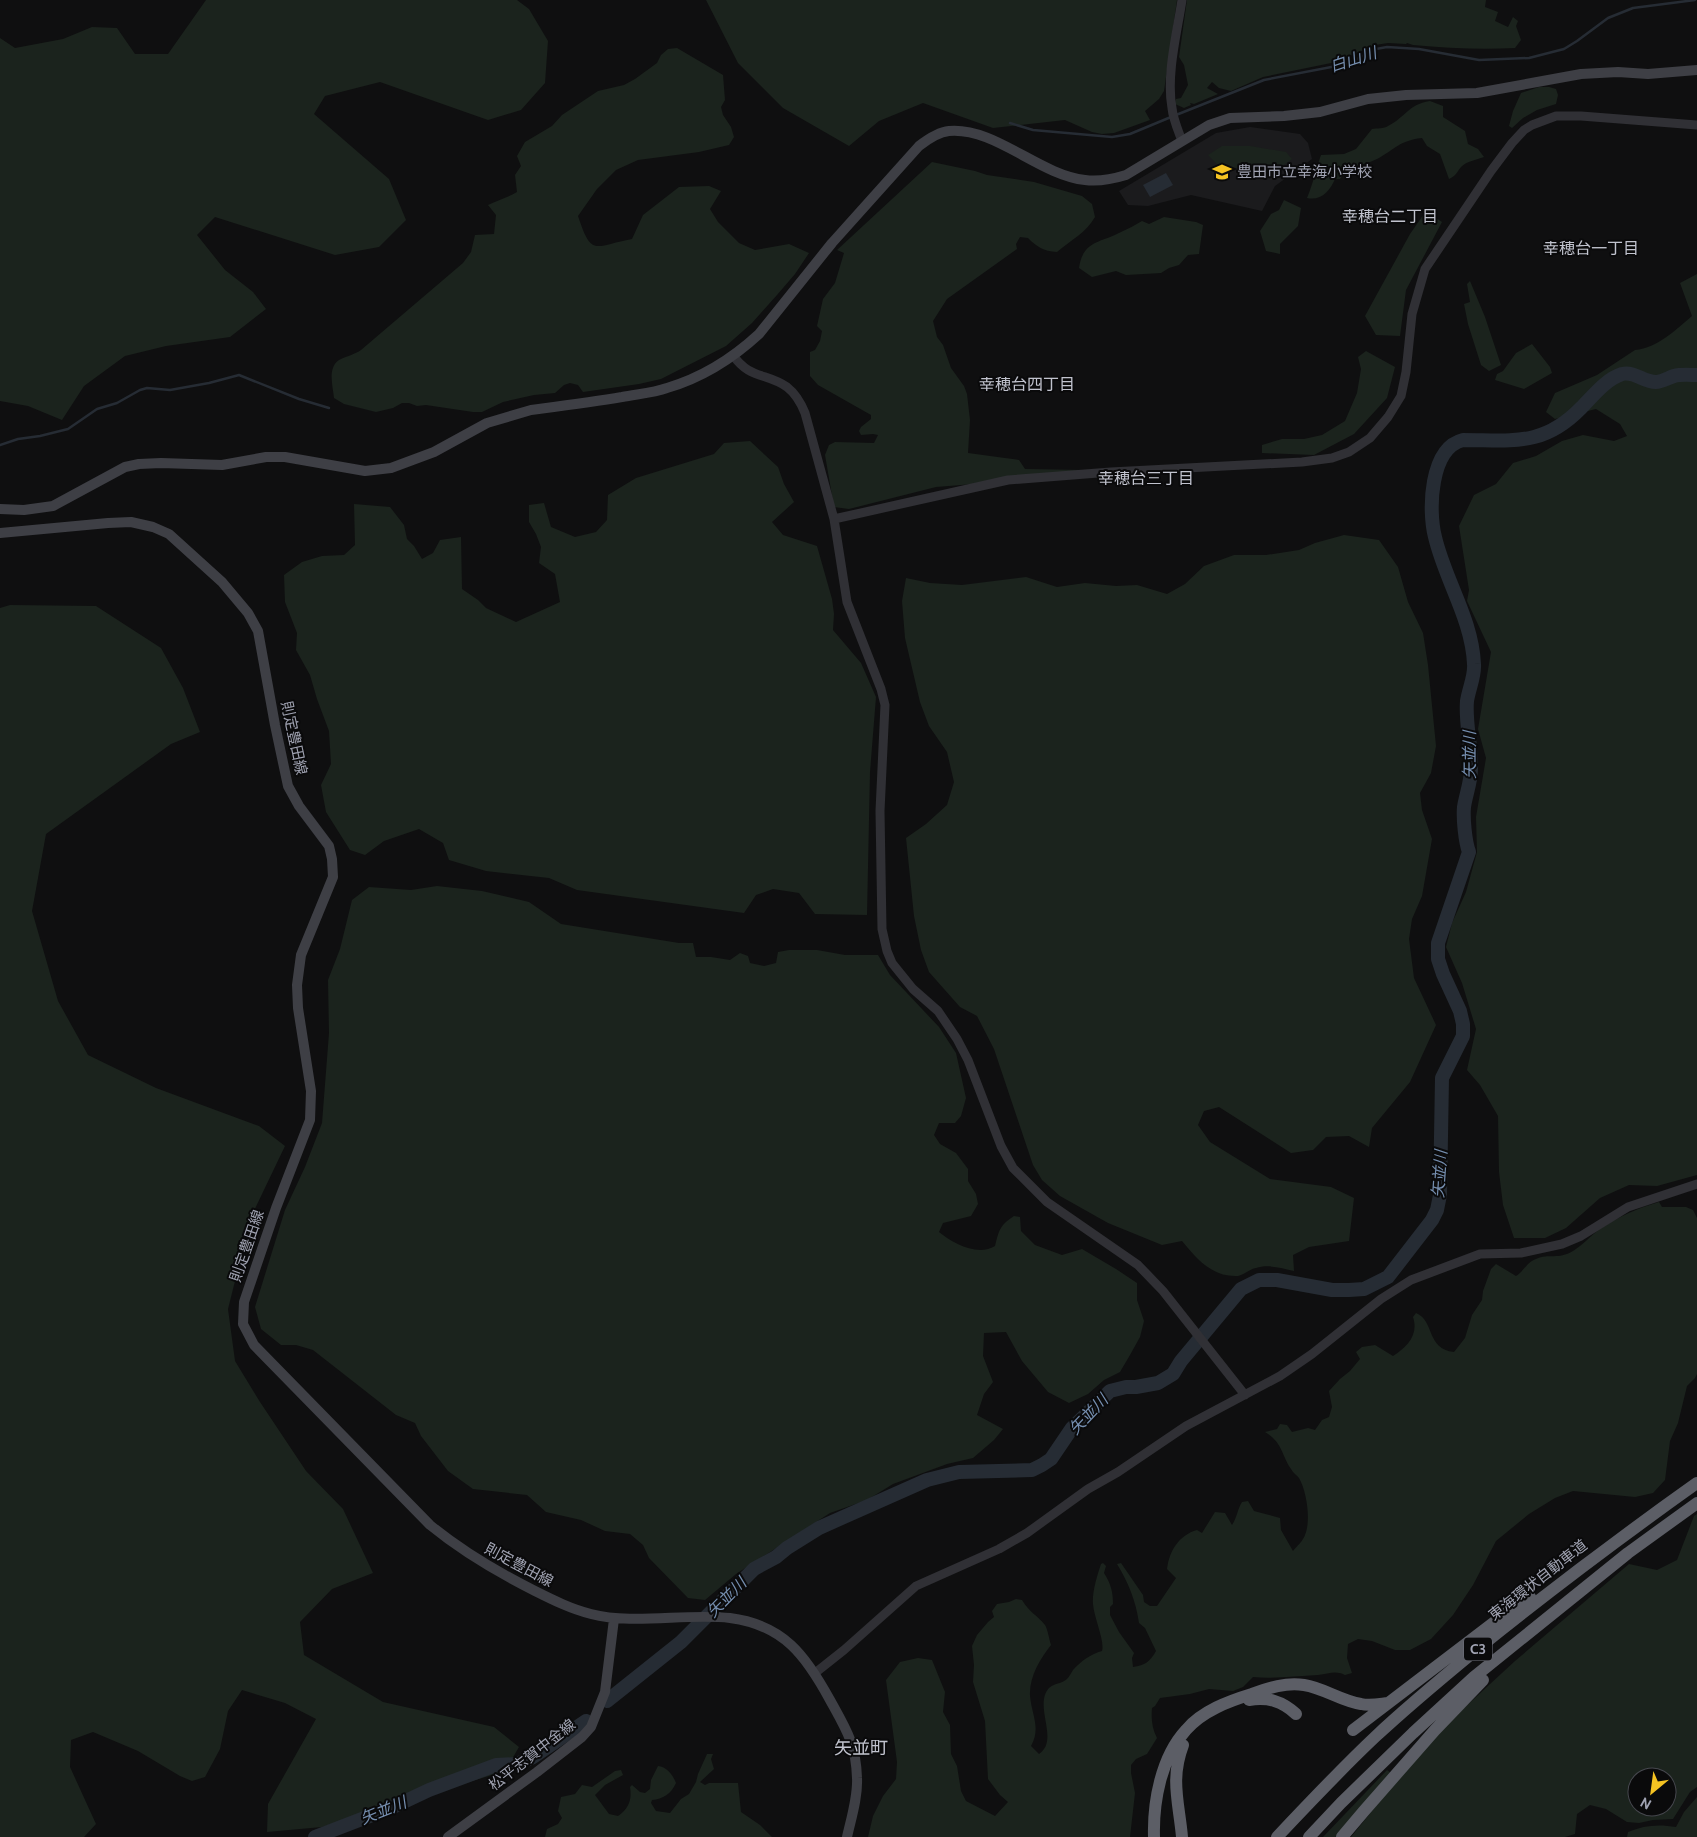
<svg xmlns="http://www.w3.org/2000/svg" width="1697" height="1837" viewBox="0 0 1697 1837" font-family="Cabin,'Noto Sans JP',sans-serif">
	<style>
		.built { fill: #1b1b1d }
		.green { fill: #1b231d; fill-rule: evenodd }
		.water { fill: #262c34 }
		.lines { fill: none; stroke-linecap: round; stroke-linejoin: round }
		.stream { stroke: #262c34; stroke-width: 2.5 }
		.river { stroke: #262c34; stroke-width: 14 }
		.tertiary { stroke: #303035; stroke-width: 9 }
		.secondary { stroke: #3e3f45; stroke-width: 10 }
		.motorway { stroke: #5c5e66; stroke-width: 12 }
		.labels { text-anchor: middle; stroke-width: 4; stroke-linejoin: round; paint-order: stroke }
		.shield { fill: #0a0a0b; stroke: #737580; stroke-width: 1 }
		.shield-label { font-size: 14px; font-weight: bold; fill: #a0a3b2 }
		.poi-label { font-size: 15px; fill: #a0a3b2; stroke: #0a0a0b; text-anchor: start }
		.street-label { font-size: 15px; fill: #a0a3b2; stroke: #0a0a0b }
		.water-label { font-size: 16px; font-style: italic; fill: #758eaf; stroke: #0a0a0b }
		.neighbourhood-label { font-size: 16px; fill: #c1c3ce; stroke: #0a0a0b }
		.quarter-label { font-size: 18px; fill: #c1c3ce; stroke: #0a0a0b }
	</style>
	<rect width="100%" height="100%" fill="#0f0f10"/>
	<path class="built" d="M1250 127 1300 134 1308 143 1312 159 1275 186 1262 211 1191 195 1148 206 1128 205 1119 191 1216 133Z"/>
	<path class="green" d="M206 0H517L529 9 548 41 545 83 521 110 488 120 380 82 325 96 314 114 389 179 406 220 379 247 335 255 215 217 197 235 225 270 253 292 266 309 230 337 166 346 125 356 84 386 62 420 28 406 0 401V38L15 48 63 39 92 27 117 28 135 54H168Z
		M706 0H1177L1164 91 1159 99 1145 111 1150 120 1114 133 1102 134 1092 132 1065 120 993 128 923 103 879 121 849 146 783 108 738 63Z
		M1187 0H1486L1485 7 1498 12 1495 21 1508 27 1513 17 1518 21 1516 26 1521 40 1515 48C1481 50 1447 48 1413 45L1407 43 1406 44 1388 43 1375 45 1336 62 1263 77 1231 91 1219 88 1212 82 1207 88 1218 94 1194 104 1190 103 1191 105 1184 108 1175 104 1176 99 1181 98 1188 85 1184 65 1179 57Z
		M677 48 723 75 725 100 721 107 723 115 731 127 734 137 729 145 699 152 638 160 616 170 597 189 578 216C592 258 594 246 632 239L643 215 679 187 709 186 721 191 710 209 718 222 739 243 755 250 789 244 809 253 795 274 777 295 752 323 726 346 661 379 639 384 583 392 578 385 570 383 564 385 555 393 534 395 503 402 482 412H473L426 405 417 406 409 403H402L393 408 376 412 344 404 334 398C333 387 327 368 339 360 346 356 354 355 361 350L463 263 471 252 475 235 494 234 496 215 488 205C498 200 507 198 517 192L515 175 521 166 517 156 525 142 552 126 562 115 598 91 624 85 635 79 657 63 661 55 668 49Z
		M1539 87H1549L1556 89 1558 95 1556 104 1537 110 1523 118 1512 128 1509 126 1513 111 1521 93Z
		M1430 101 1443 106V117L1465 131 1468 144 1478 149 1484 157C1476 160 1467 161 1461 167 1457 172 1456 176 1449 179L1440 154 1427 146 1422 138C1398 141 1396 149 1377 159 1361 167 1351 163 1340 179H1335C1330 191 1321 201 1307 198 1313 184 1316 169 1321 155L1344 154 1356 149 1372 129C1377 128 1384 129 1388 126 1406 117 1407 105 1430 101Z
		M1222 146H1250L1286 152 1292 159 1270 175 1217 164 1208 155Z
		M932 162 975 171 987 175 1034 182 1082 196 1092 204 1095 217C1086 233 1071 240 1057 252 1043 251 1037 247 1028 238L1020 237 1016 244 1017 249 947 299 933 321 937 337 943 345 951 368 964 386 967 394 970 420 968 453 1019 460 1025 469 1085 470 1088 475 936 487 849 509 834 507 825 455 829 445 835 442 874 443 878 435 873 434 861 435 859 431 861 427 871 419V415L818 385 810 376V352L815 350 820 341 822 331 817 326 823 299 835 283 844 253 837 250Z
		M1284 200 1301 208 1298 226 1280 244V254L1266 251 1260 231 1271 214 1279 210Z
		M1426 211 1442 222 1406 290 1400 336 1376 335 1365 316 1410 234Z
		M1164 217 1196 222 1203 225 1199 254 1188 255 1179 265 1169 268 1161 273 1126 275 1116 271 1092 277 1079 268C1083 240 1101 243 1121 232 1128 229 1135 225 1142 221L1149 224Z
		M1697 274V1175L1657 1186 1629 1185 1600 1198 1566 1228 1545 1238H1514L1503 1205 1499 1172 1498 1116 1480 1085 1467 1070 1476 1029 1462 983 1446 947 1452 923 1466 892 1477 852 1476 817 1486 758 1478 729 1491 652 1467 601 1469 590 1459 526 1474 495 1496 484 1513 463 1536 456 1562 441 1583 435 1614 441 1627 436 1620 424 1596 409 1555 419 1546 412 1555 393 1597 375 1635 350C1658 348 1675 330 1692 316L1680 283Z
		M1470 281 1485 317 1501 365 1489 371 1481 365 1468 324 1464 304 1470 302 1467 284Z
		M1532 344 1550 367 1552 373 1524 389 1495 380 1497 374 1503 371 1516 353Z
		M1366 351 1395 367 1387 398 1354 434 1314 455 1262 453V445L1282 439H1304L1322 435 1345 421 1357 393 1361 369 1358 357Z
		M750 441 778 467 784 484 794 502 772 522 783 535 817 546 832 599 834 614 833 630 861 663 876 697 870 772 867 915 815 914 799 893 773 889 756 895 744 913 577 890 549 878 486 871 449 860 443 843 419 829 384 841 365 855 350 850 326 812 321 785 331 764 329 731 317 699 310 675 296 650 297 633 285 602 284 575 302 562 322 556 344 555 355 545 354 504 390 507 404 525 407 539 414 546 422 559 433 553 440 540 461 537 462 589 478 600 486 608 516 622 560 602 555 574 539 563 541 547 536 534 529 522V505L544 503 551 527 575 537 596 532 607 520 608 495 636 478 714 454 724 443Z
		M1344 535 1379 540 1398 567 1408 602 1423 633 1428 665 1436 746 1431 773 1420 793 1422 810 1432 839 1422 896 1412 919 1409 939 1414 978 1436 1025 1410 1082 1372 1128 1369 1147 1349 1136 1326 1137 1313 1150 1291 1153 1219 1107 1204 1111 1198 1125 1210 1142 1270 1179 1331 1187 1354 1198 1349 1241 1309 1247 1293 1255 1294 1271C1282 1268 1268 1264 1256 1268 1249 1269 1242 1277 1235 1276 1211 1276 1196 1258 1182 1241L1162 1245 1108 1223 1060 1196 1042 1180 1033 1165 994 1049 977 1016 960 1007 929 972 921 950 914 916 906 838 926 824 947 805 954 782 947 752 929 726 920 702 905 638 902 601 906 578 930 583 962 585 1026 577 1057 587 1085 583 1116 586 1137 585 1167 594 1185 584 1204 566 1234 555H1266L1299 550 1315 543Z
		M10 605 96 606 161 648 183 688 200 732 171 744 46 834 32 911 58 1001 88 1055 156 1088 259 1126 285 1146 251 1217 228 1309 235 1361 260 1402 306 1471 343 1509 373 1573 332 1589 300 1622 304 1655 383 1702 494 1727 519 1747 505 1771 322 1827 267 1832 268 1804 316 1719 285 1703 242 1690 228 1711 220 1749 205 1777 192 1781 180 1776 138 1751 93 1732 71 1740 70 1767 96 1824 84 1837H0V608Z
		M437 886 482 891 529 902 561 924 679 943H693L696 957H711L730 960 740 953 748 956 750 963 764 966 776 963 778 952 789 950H817L845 955H878L890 975 939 1027 956 1053 966 1098 961 1116 955 1123H939L934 1135 940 1144 956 1153 968 1169V1181L976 1194 978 1204 971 1216 943 1223 939 1232C952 1243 978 1257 995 1246 999 1230 1000 1225 1014 1216L1020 1217 1021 1231 1035 1245 1062 1255 1082 1249 1116 1269 1137 1283V1300L1144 1321 1140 1337 1130 1355 1120 1372 1104 1380 1088 1394 1069 1403 1048 1392 1022 1361 1006 1332 984 1333 983 1356 993 1382 984 1394 977 1415 1003 1429 994 1440 973 1458 947 1464 893 1484 867 1500 830 1513 736 1574 705 1600 688 1598 649 1558 643 1545 630 1534 605 1531 581 1520 546 1512 527 1495 473 1489 448 1471 421 1436 415 1423 396 1415 313 1350 296 1345H281L261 1329 255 1307 285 1210 305 1167 322 1123 329 1033 328 980 340 949 352 900 369 887 411 890Z
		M1659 1202 1662 1207H1686L1693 1210 1697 1218V1374L1695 1378 1687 1386 1678 1423 1670 1441 1665 1480 1653 1493 1635 1497 1573 1491 1555 1498 1529 1514 1496 1541 1473 1585 1453 1615 1431 1639 1410 1650H1395L1372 1641 1358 1639 1348 1644 1347 1658 1352 1673 1345 1675C1335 1670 1329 1674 1318 1675 1297 1676 1274 1679 1253 1677L1243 1687 1233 1691 1209 1689 1190 1694 1160 1698 1155 1706 1152 1708C1151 1719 1152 1728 1157 1738L1147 1754 1136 1759 1131 1765V1773L1135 1793 1130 1837H868L873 1816 883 1796 896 1779 897 1762 886 1680 900 1662 918 1658 932 1660 945 1692 943 1712 950 1725 951 1754 957 1766 961 1791 966 1801 995 1816 1008 1802 1000 1795 988 1779 985 1721 973 1682 974 1665 972 1646 977 1635 988 1622 994 1617 992 1611 997 1604 1009 1602 1016 1599 1022 1600C1030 1613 1037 1615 1045 1625 1048 1630 1049 1639 1051 1645 1040 1659 1029 1677 1030 1696 1032 1716 1041 1728 1031 1746L1039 1754C1060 1740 1033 1706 1049 1688 1054 1683 1062 1684 1067 1679 1069 1677 1071 1673 1073 1670 1081 1661 1091 1654 1102 1651 1105 1641 1094 1618 1093 1604 1092 1592 1097 1576 1101 1564L1103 1563 1106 1566 1104 1573C1111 1584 1113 1592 1113 1604L1110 1607V1615L1119 1632 1134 1653 1132 1658 1133 1667C1145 1665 1150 1662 1156 1651L1145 1628 1139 1623C1136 1601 1128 1582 1117 1564L1121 1563 1143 1595 1144 1602 1150 1606H1157L1176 1578 1167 1569C1169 1551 1179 1535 1197 1530L1202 1533 1215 1512 1225 1513 1232 1525C1237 1518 1237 1510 1242 1502L1248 1501 1254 1511 1280 1518 1281 1530 1293 1551C1297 1546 1303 1541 1305 1535 1311 1521 1307 1492 1299 1478 1297 1475 1293 1473 1291 1469 1281 1454 1283 1443 1265 1432L1277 1429 1280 1424 1287 1425 1292 1432 1308 1428 1315 1430 1322 1420 1329 1417 1332 1407 1329 1391 1340 1379 1350 1371 1360 1359 1356 1352 1362 1347 1375 1345 1393 1356C1407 1347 1419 1335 1413 1317L1416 1313C1435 1321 1426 1349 1454 1352L1465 1338 1472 1315 1482 1300 1483 1291 1491 1269 1496 1264 1516 1276C1524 1271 1527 1262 1536 1259 1549 1253 1558 1260 1573 1251 1583 1245 1590 1236 1600 1229 1618 1217 1638 1208 1659 1202Z
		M1697 1514V1787L1690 1792 1673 1819 1653 1820 1639 1823 1627 1822 1606 1809 1590 1805 1577 1814 1575 1834 1565 1837H1351L1389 1790 1451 1720 1515 1661 1629 1564 1657 1570 1677 1560 1694 1516ZM1637 1777H1667V1807H1637Z
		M707 1754H713L711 1759 714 1769 700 1782 705 1785 709 1783H738L741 1812 760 1825 772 1837H545L547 1829 558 1824 562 1818 558 1811 561 1797 575 1794 582 1785 592 1787 615 1771 621 1770 623 1775 605 1785 595 1795 609 1814 618 1816C629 1808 632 1800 630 1787L632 1785 640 1792 645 1793 650 1789 651 1780 658 1766C667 1767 673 1775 676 1783 671 1794 663 1799 652 1800L651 1803 656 1811 670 1813 681 1799 689 1794 696 1782 698 1774Z
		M1387 1770 1391 1773 1338 1837H1323Z
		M1697 1797V1837H1627L1628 1832C1644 1825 1659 1824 1676 1827L1684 1812Z"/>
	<path class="water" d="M1166 173 1173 185 1150 197 1143 185Z"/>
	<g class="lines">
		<path class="stream" d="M1176 115 1264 80 1347 64 1376 49 1387 47 1419 49 1479 60 1529 58 1564 49 1577 41 1608 18 1633 8 1695 0
			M1010 123 1033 130 1112 137 1130 134 1171 117
			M0 445 18 439 40 436 68 429 97 409 117 403 140 390 147 388 170 390 209 383 239 375 299 399 329 408"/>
		<path class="river" d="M607 1701 681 1642 754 1569 776 1557 787 1548 819 1528 927 1480 959 1472 1032 1470 1042 1465 1051 1459 1072 1428 1110 1391 1126 1387H1136L1158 1383 1173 1374 1181 1361 1241 1289 1259 1280H1277L1332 1290H1349L1364 1289 1388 1277 1432 1220 1437 1210 1440 1195 1442 1078 1463 1036V1024L1460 1011 1443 974 1438 959V943L1469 852C1465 841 1463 818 1464 807 1466 794 1471 782 1471 769 1472 746 1465 724 1467 701 1469 688 1475 676 1474 664 1472 619 1445 580 1435 537 1428 510 1430 448 1463 440 1513 440 1543 447 1581 408 1593 396 1606 379 1622 374 1635 371 1643 382 1656 382 1662 382 1668 378 1674 376 1681 374 1690 375 1697 375
			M315 1837 393 1807 429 1790 496 1765 517 1764 533 1757 586 1721"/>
		<path class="tertiary" d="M1182 141C1178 130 1173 119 1172 108 1166 75 1177 33 1182 0
			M733 355C749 379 767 373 787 387 796 394 801 403 805 413L834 519 847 602 881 689 885 705 880 811 882 929 887 951 892 963 913 989 938 1011 957 1039 968 1060 1001 1146 1013 1168 1047 1202 1138 1265 1163 1291 1245 1395
			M834 519 1008 480 1111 472 1302 462 1332 458 1349 452 1370 438 1388 417 1401 396 1406 372 1412 314 1425 269 1491 171 1512 143 1524 130 1532 125 1556 116H1581L1697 125
			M815 1673 844 1650 916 1586 999 1549 1027 1533 1088 1489 1118 1472 1186 1426 1280 1376 1312 1354 1381 1299 1411 1280 1480 1254 1521 1253 1562 1244 1581 1236 1628 1207 1697 1184"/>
		<path class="secondary" d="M0 509 24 510 53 506 125 467 139 464 161 463 222 465 266 457H285L365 471 391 468 434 452 487 423 531 410C561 406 592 402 622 397 637 394 653 393 667 388 701 378 733 358 759 334L832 243 919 146C928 139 938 132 949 131 995 127 1039 175 1085 180 1099 182 1113 179 1126 175L1209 125 1230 118 1284 116 1320 112 1368 99 1406 95 1477 93 1581 74 1618 72 1648 74 1697 70
			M0 533 108 523 131 522 153 527 169 534 222 582 248 613 258 631 275 725 288 786 299 806 329 846 332 859 333 877 301 955 297 985 298 1008 311 1091 310 1120 276 1208 244 1302 243 1324 254 1345 430 1525C463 1552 497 1572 535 1591 553 1600 571 1609 591 1614 633 1625 686 1613 730 1618 784 1625 806 1656 830 1700 846 1729 856 1744 857 1778 858 1797 851 1819 847 1837
			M448 1837 537 1772 582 1737 591 1727 605 1692 614 1619"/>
		<path class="motorway" d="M1249 1700C1268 1697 1282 1701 1296 1714
			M1353 1730 1509 1611 1530 1597
			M1154 1837C1153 1802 1161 1757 1186 1730 1202 1711 1229 1701 1252 1694 1269 1688 1286 1682 1304 1685 1324 1688 1341 1701 1361 1704 1370 1706 1379 1704 1388 1703
			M1182 1837C1179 1803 1170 1779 1183 1745
			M1277 1837C1309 1803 1341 1769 1375 1737 1408 1706 1442 1678 1476 1650 1548 1592 1621 1537 1697 1483
			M1309 1837 1341 1803 1413 1733 1474 1677 1628 1553 1697 1503
			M1342 1837 1364 1811 1435 1730 1483 1680"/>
	</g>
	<defs>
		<g id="school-bare" transform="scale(1.5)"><path d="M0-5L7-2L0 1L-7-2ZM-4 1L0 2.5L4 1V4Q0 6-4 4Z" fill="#f5c322" stroke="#0a0a0b" stroke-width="2.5" paint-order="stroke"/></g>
	</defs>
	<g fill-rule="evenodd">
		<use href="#school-bare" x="1222" y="172"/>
	</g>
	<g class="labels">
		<rect class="shield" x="1464" y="1637.5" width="28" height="23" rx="4"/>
		<g class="shield-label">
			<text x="1478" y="1654">C3</text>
		</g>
		<g class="poi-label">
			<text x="1237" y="177">豊田市立幸海小学校</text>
		</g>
		<g class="street-label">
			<text transform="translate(294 738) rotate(78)" y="5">則定豊田線</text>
			<text transform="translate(247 1246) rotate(-71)" y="5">則定豊田線</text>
			<text transform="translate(519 1565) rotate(28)" y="5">則定豊田線</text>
			<text transform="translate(1538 1580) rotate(-38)" y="5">東海環状自動車道</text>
			<text transform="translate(532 1755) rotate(-38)" y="5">松平志賀中金線</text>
		</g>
		<g class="water-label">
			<text transform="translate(1353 59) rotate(-18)" y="6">白山川</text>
			<text transform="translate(1469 755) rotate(-90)" y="6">矢並川</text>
			<text transform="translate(1439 1174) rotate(-86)" y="6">矢並川</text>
			<text transform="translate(1088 1414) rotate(-46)" y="6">矢並川</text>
			<text transform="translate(726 1597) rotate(-45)" y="6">矢並川</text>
			<text transform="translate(383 1810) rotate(-22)" y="6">矢並川</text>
		</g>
		<g class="neighbourhood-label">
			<text x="1390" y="222">幸穂台二丁目</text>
			<text x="1591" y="254">幸穂台一丁目</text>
			<text x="1027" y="390">幸穂台四丁目</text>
			<text x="1146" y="484">幸穂台三丁目</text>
		</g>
		<g class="quarter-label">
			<text x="861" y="1754">矢並町</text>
		</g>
	</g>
	<g transform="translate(1652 1792) rotate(209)"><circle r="24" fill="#0a0a0b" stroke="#46474e"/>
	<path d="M0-4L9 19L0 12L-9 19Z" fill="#f5c322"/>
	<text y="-8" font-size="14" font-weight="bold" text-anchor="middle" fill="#a0a3b2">N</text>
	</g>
</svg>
